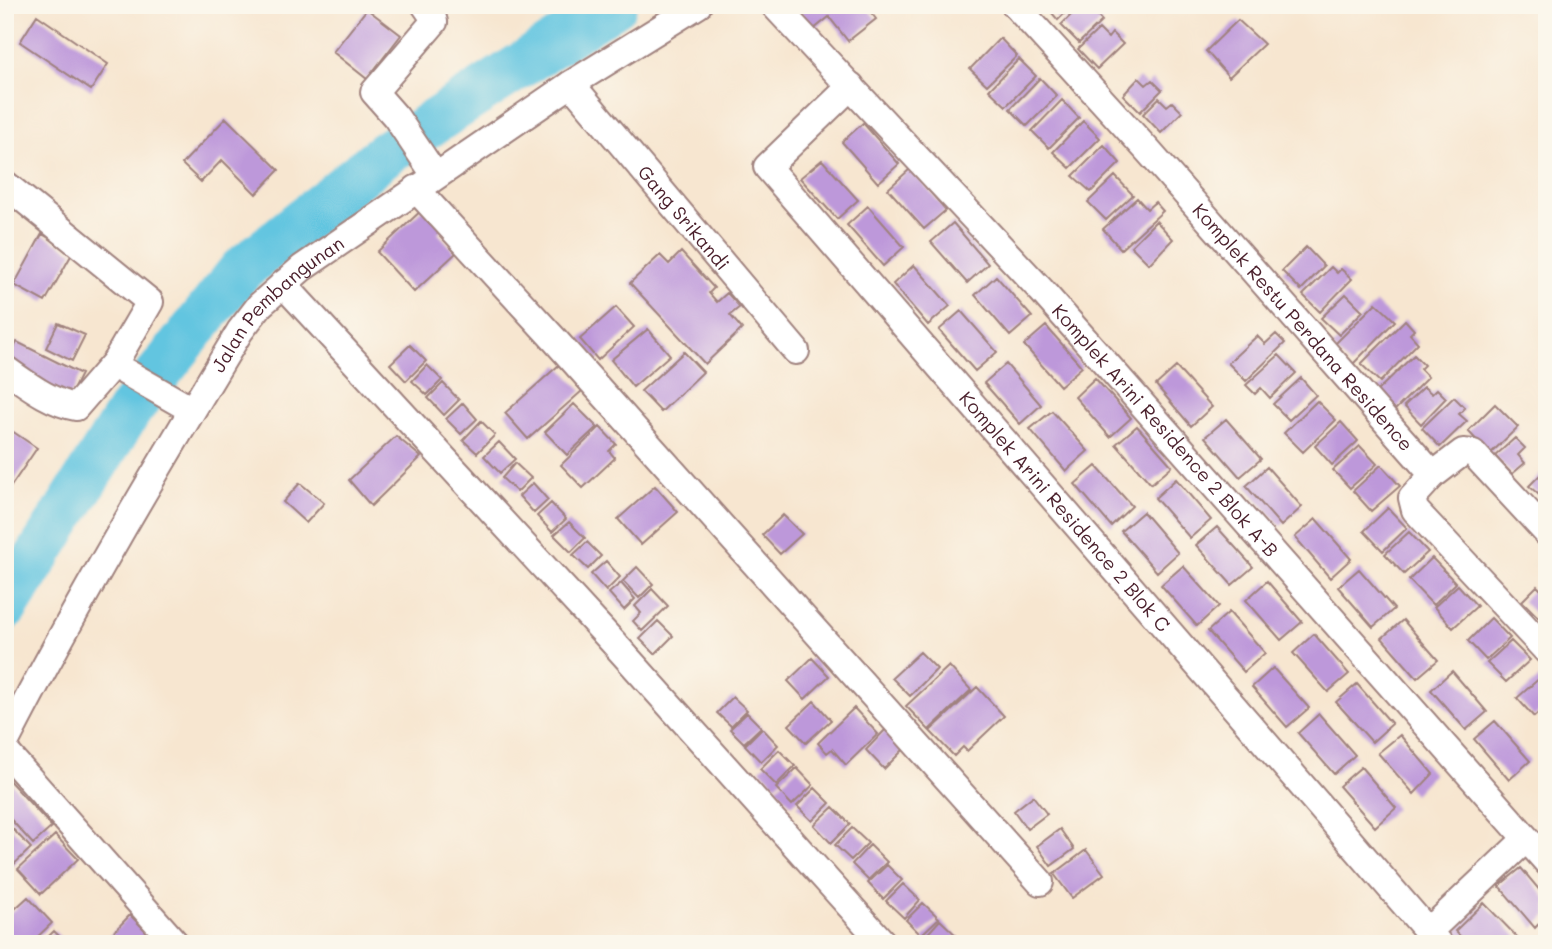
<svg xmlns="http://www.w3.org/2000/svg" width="1552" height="949" viewBox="0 0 1552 949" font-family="Mali,sans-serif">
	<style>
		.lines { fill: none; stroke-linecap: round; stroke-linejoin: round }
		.river { stroke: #62c5e0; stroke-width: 46 }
		.building { fill: #bd98da }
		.street-casing { stroke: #a0827e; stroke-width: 30 }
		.street { stroke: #fff; stroke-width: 26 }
		.labels { text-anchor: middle; stroke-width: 6; stroke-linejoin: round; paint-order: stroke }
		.street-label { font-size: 19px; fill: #4a1f2b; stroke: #fbf7ec }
	</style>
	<rect width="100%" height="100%" fill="#fbf7ec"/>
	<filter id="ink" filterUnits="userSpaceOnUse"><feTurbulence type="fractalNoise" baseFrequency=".0143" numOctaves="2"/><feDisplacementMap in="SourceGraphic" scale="14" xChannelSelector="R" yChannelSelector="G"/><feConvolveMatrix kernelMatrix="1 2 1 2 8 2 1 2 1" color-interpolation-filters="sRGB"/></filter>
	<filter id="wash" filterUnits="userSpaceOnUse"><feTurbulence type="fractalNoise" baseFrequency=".00686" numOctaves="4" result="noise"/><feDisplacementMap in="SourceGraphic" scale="28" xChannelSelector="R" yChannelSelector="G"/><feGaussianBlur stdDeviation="1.57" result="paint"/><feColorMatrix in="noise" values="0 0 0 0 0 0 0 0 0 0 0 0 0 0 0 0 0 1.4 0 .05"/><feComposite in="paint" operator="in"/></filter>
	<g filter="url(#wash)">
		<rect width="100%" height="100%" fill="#f7e6d0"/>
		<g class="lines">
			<path class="river" d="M5 608 131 408 241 270 386 153 614 5"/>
		</g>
		<g id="blocks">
			<path class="building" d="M794 5H865L876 19 848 41 829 17 814 29Z
				M1045 5H1073L1058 20Z
				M1079 7 1087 15 1092 10 1102 21 1079 43 1061 25Z
				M367 9 401 35 367 79 333 52Z
				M37 15 108 64 91 90 20 42Z
				M1238 20 1264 44 1229 77 1206 51Z
				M1099 29 1108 38 1112 33 1123 44 1097 69 1078 49Z
				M1000 38 1017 56 987 85 970 69Z
				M1019 59 1036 76 1006 106 989 90Z
				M1040 78 1057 96 1027 126 1010 109Z
				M1139 78 1146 85 1152 80 1162 90 1140 112 1123 95Z
				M1159 98 1167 106 1172 102 1182 112 1161 133 1143 114Z
				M1062 100 1079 118 1049 148 1032 131Z
				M226 118 279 170 256 194 222 160 201 182 182 164Z
				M1083 121 1100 138 1070 168 1053 152Z
				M863 123 899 164 878 183 842 142Z
				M1104 145 1120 163 1091 192 1073 176Z
				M822 160 858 200 837 219 800 178Z
				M910 169 946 210 924 229 888 189Z
				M1115 176 1133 195 1106 220 1088 202Z
				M1137 198 1147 209 1155 202 1163 211 1121 249 1103 229Z
				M868 206 904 247 883 266 847 225Z
				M425 207 444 227 438 233 456 253 414 292 377 252Z
				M1156 221 1173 239 1149 264 1131 246Z
				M953 223 988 264 967 283 931 242Z
				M42 234 73 252 45 302 14 285Z
				M1306 247 1324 266 1301 290 1282 271Z
				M681 252 714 288 709 293 717 302 727 293 740 307 730 315 742 329 705 364 630 283 660 255 669 264Z
				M914 265 950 306 928 325 893 284Z
				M1331 267 1337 273 1341 269 1352 279 1320 312 1303 295Z
				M996 276 1032 317 1010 336 975 295Z
				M1346 294 1363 311 1339 335 1321 318Z
				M1376 303 1395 321 1351 366 1332 347Z
				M616 307 634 327 598 360 580 339Z
				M961 311 997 352 975 371 939 330Z
				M1405 320 1414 330 1410 334 1418 343 1380 382 1361 364Z
				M58 323 85 335 72 361 46 348Z
				M1046 326 1082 367 1060 386 1024 345Z
				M648 329 670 355 633 387 611 360Z
				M1276 334 1285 343 1246 381 1228 363 1257 336 1265 344Z
				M17 342 81 374 69 398 5 366Z
				M410 345 426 361 406 381 390 364Z
				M684 352 703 372 661 412 641 391Z
				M1279 355 1296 373 1270 398 1261 388 1255 394 1246 385Z
				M1414 355 1424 365 1420 369 1428 377 1395 410 1376 392Z
				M1006 364 1041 405 1020 424 984 383Z
				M427 365 442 380 427 395 412 381Z
				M559 365 582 391 528 439 505 413Z
				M1176 367 1212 407 1191 426 1156 385Z
				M1095 378 1131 418 1110 437 1075 397Z
				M1301 378 1316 395 1289 420 1273 404Z
				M443 383 459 400 444 415 428 398Z
				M1424 387 1432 394 1437 389 1446 398 1421 424 1404 406Z
				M1454 397 1465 408 1459 414 1467 421 1440 447 1422 428Z
				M1317 401 1336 420 1303 452 1284 433Z
				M463 403 477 419 461 434 446 419Z
				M574 404 597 427 567 455 545 432Z
				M1495 404 1518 427 1490 454 1468 431Z
				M1052 411 1088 451 1066 471 1030 429Z
				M1226 419 1261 459 1240 477 1205 437Z
				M481 421 495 435 477 453 463 440Z
				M1341 422 1358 441 1332 465 1315 446Z
				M1137 426 1172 466 1151 484 1116 444Z
				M600 427 616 444 609 451 615 458 583 488 561 465Z
				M9 429 37 448 5 495V435Z
				M396 436 421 457 371 506 349 480Z
				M1515 438 1525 448 1518 455 1525 463 1512 474 1495 456Z
				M499 442 515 459 500 473 484 456Z
				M1360 446 1377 464 1350 488 1333 470Z
				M515 463 531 478 517 492 502 478Z
				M1381 465 1400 486 1371 511 1353 491Z
				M1096 466 1132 506 1111 526 1075 484Z
				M1267 467 1302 507 1281 526 1246 486Z
				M1543 472 1547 476V502L1529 486Z
				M1176 479 1211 520 1190 538 1155 498Z
				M300 483 324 503 306 523 283 502Z
				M533 483 548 500 534 513 519 496Z
				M655 486 678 512 641 545 618 519Z
				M551 503 566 519 552 532 537 516Z
				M1388 508 1407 528 1383 551 1364 531Z
				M1143 512 1178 553 1157 572 1121 531Z
				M783 515 802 534 780 554 762 535Z
				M1316 519 1351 559 1330 578 1295 537Z
				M569 522 585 538 571 552 554 535Z
				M1217 527 1253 567 1232 585 1196 545Z
				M1409 532 1428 552 1404 574 1385 554Z
				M587 542 601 556 588 569 573 555Z
				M1432 558 1456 583 1433 605 1409 580Z
				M606 561 620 577 606 591 591 574Z
				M1183 566 1219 606 1197 626 1161 585Z
				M637 567 653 584 639 598 623 581Z
				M1359 569 1394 609 1373 627 1338 587Z
				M1267 581 1302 622 1281 640 1246 600Z
				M621 583 635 599 624 610 609 593Z
				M1458 585 1477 606 1453 628 1434 607Z
				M1537 586 1547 596V626L1522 601Z
				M652 589 668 606 642 631 633 621 641 613 635 606Z
				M1229 612 1265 653 1244 672 1208 631Z
				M1491 618 1510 638 1486 660 1468 641Z
				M1403 620 1438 660 1417 678 1382 638Z
				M658 621 673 636 655 654 640 639Z
				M1314 634 1349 674 1328 692 1293 653Z
				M1511 641 1530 660 1506 682 1487 663Z
				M920 652 937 669 910 696 892 678Z
				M812 658 829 676 805 699 788 681Z
				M949 666 971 690 929 730 906 706Z
				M1273 668 1309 708 1287 727 1252 687Z
				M1452 671 1487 712 1466 730 1431 690Z
				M1542 676 1547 681V705L1534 717 1517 698Z
				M1357 684 1392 724 1372 742 1336 702Z
				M977 687 1004 716 967 751 963 747 954 756 930 731Z
				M733 697 747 710 731 726 717 713Z
				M814 701 831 720 806 743 789 725Z
				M854 708 878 734 846 765 832 749 827 753 818 743Z
				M747 713 761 727 744 743 730 729Z
				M1319 714 1355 755 1334 774 1298 733Z
				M1495 721 1530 761 1509 780 1474 739Z
				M762 728 778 745 761 762 745 745Z
				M886 729 905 748 884 769 866 750Z
				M1400 735 1433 774 1414 794 1378 753Z
				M779 750 795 766 776 785 760 769Z
				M1361 767 1396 808 1375 827 1339 786Z
				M797 768 813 785 792 805 776 788Z
				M5 776 52 827 33 844 5 813Z
				M815 788 830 803 812 821 797 806Z
				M1033 796 1047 814 1027 829 1014 811Z
				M833 807 850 824 831 843 814 825Z
				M5 821 31 848 5 873Z
				M852 828 868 843 851 860 835 845Z
				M1060 829 1074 849 1051 866 1037 846Z
				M55 835 78 859 41 894 18 869Z
				M870 845 887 862 868 880 852 864Z
				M1086 850 1104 874 1072 898 1054 874Z
				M887 865 902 880 883 899 868 883Z
				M1521 868 1547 899V915L1535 928 1499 886Z
				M903 884 920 900 904 918 886 901Z
				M28 897 52 923 30 944H5V918Z
				M923 903 939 918 921 935 906 920Z
				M1484 903 1524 944H1468L1455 931Z
				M130 915 159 944H102Z
				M940 920 959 938 954 944H928L923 939Z
				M54 931 67 944H41Z"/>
		</g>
	</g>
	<g filter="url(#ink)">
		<use href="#blocks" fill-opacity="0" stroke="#a0827e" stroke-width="2"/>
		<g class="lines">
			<g class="street-casing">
				<g id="street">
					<path d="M425 5 432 15 434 22 374 92 396 117 435 175"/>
					<path id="s1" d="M774 5 1041 290 1547 862"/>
					<path id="s2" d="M1015 5 1149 152 1433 475 1412 498 1415 510 1547 651"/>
					<path id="s3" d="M571 84 796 351"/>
					<path id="s4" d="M851 86 767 167 1439 944"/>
					<path d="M5 184 150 302 115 362 76 407C49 402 27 384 5 369"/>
					<path d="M416 189 554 339 1040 882"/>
					<path d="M283 284 612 641 884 944"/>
					<path d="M115 362 117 367 192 410"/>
					<path d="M1433 475 1463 452 1473 453 1547 533"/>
					<path id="s5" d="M5 743C77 602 158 467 240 331L260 305 302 268 571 84 698 5"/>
					<path d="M5 751 176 944"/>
					<path d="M1428 932 1526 839"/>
				</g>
			</g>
			<use href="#street" class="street"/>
		</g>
	</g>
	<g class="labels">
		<g class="street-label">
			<text dy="7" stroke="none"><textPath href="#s3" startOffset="175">Gang Srikandi</textPath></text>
			<text dy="7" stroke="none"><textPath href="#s5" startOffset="520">Jalan Pembangunan</textPath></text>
			<text dy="7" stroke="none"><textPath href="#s2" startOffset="432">Komplek Restu Perdana Residence</textPath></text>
			<text dy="7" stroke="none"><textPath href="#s1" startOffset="578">Komplek Arini Residence 2 Blok A-B</textPath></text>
			<text dy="7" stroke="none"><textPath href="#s4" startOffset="572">Komplek Arini Residence 2 Blok C</textPath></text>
		</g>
	</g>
	<rect width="1552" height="949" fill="none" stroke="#fbf7ec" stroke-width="28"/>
</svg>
